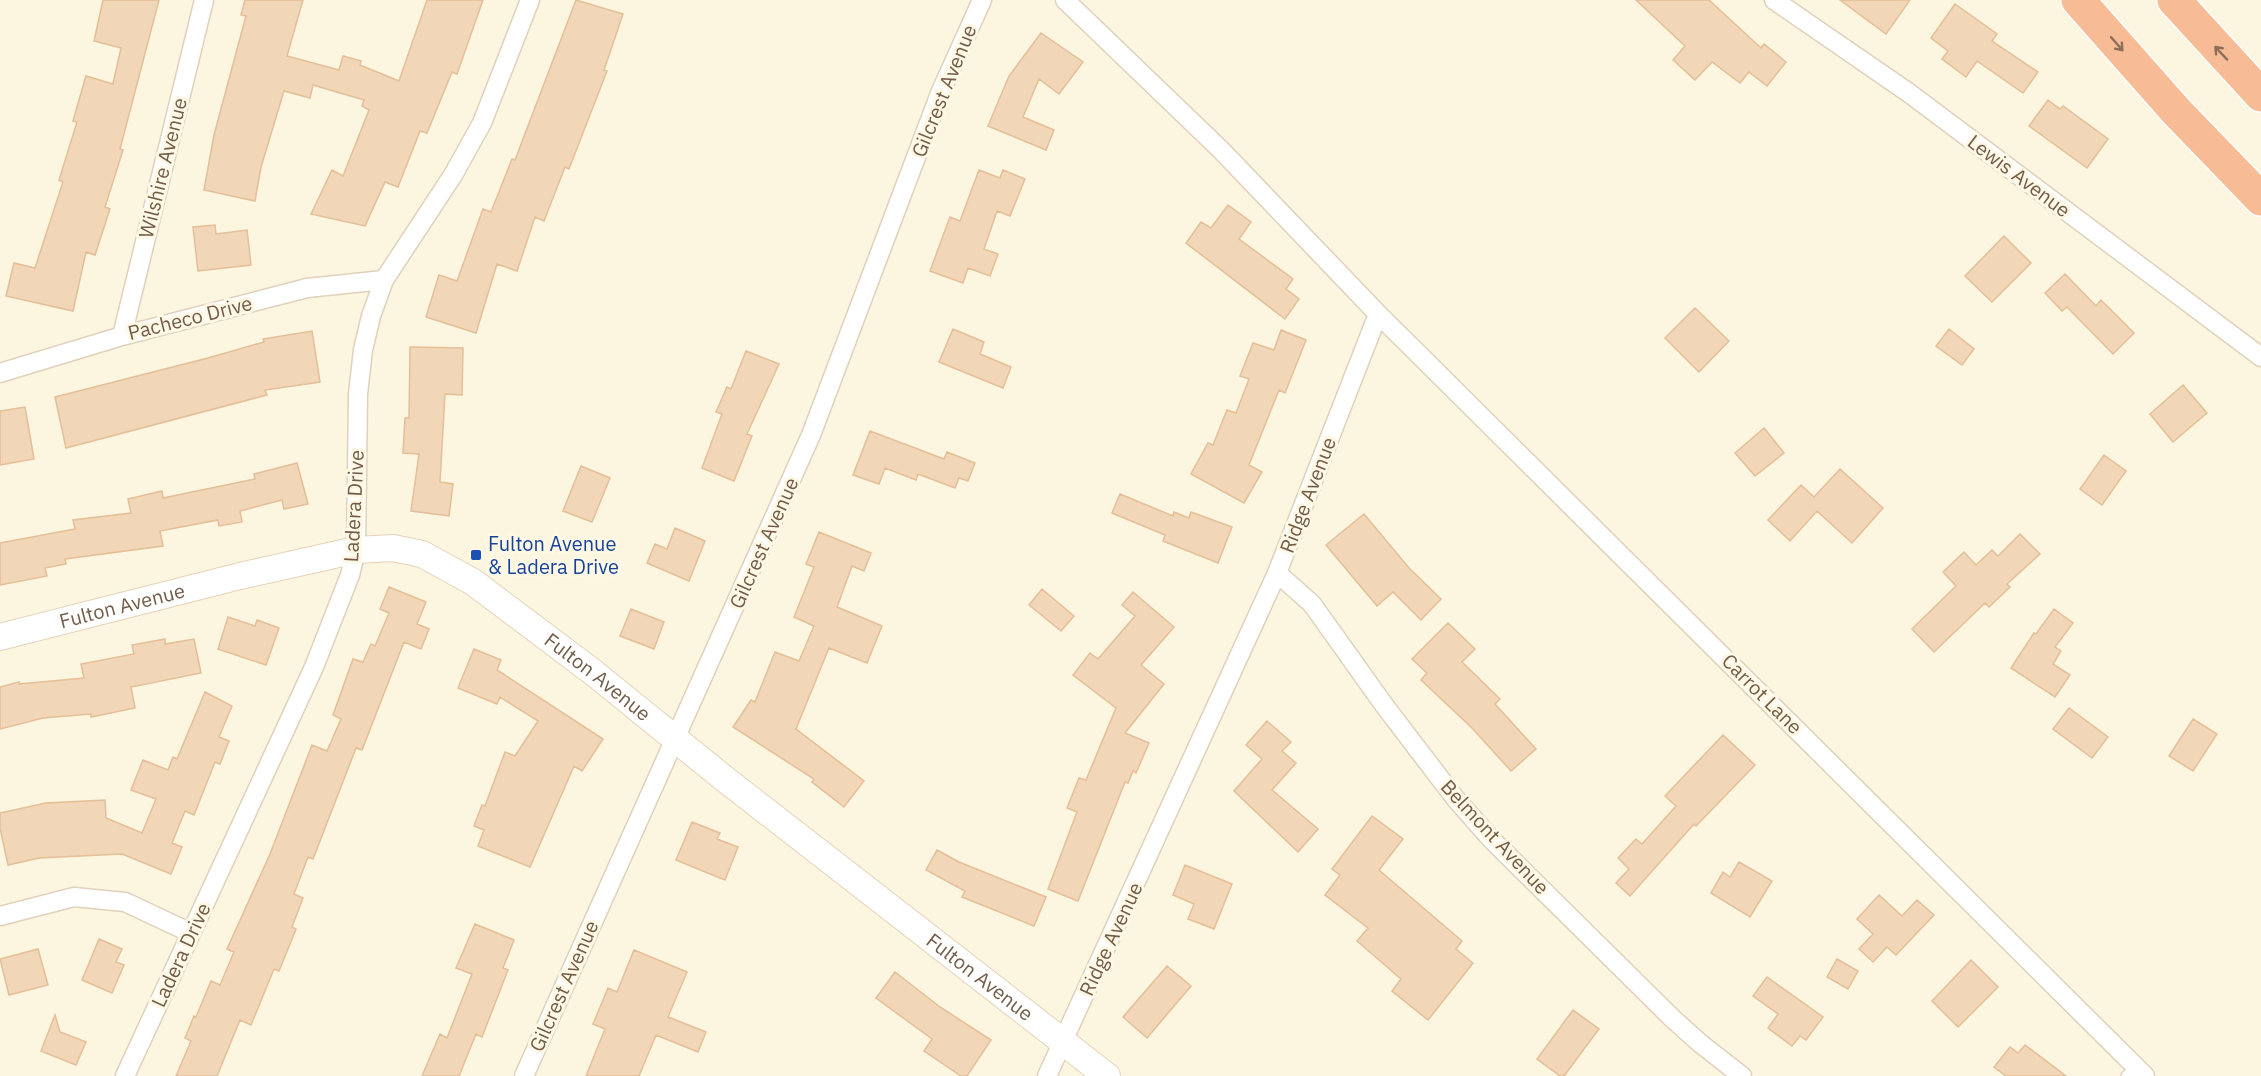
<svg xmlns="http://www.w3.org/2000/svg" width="2261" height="1076" viewBox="0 0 2261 1076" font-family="'IBM Plex Sans',sans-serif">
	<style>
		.building { fill: #f1d6b7; stroke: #e4bf97; stroke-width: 1.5 }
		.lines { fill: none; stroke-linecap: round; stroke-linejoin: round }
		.lane-casing { stroke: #e0d1bb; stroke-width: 12 }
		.street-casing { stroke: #e0d1bb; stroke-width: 21 }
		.secondary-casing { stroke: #e5d3b9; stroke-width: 28 }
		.highway-casing { stroke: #fff; stroke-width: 36 }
		.lane { stroke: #fff; stroke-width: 9 }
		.street { stroke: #fff; stroke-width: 18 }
		.secondary { stroke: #fff; stroke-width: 26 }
		.highway { stroke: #f7bc95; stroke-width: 33 }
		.oneway { stroke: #8d6f57 }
		.transit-dot { fill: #1a4fb4; stroke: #fff8e5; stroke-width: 2 }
		.labels { text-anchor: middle; stroke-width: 6; stroke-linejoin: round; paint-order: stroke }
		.street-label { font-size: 20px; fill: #725c47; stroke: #fff8e5 }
		.transit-label { font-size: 20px; fill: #164399; stroke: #fff8e5; text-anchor: start }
	</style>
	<rect width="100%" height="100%" fill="#fcf5df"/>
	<path class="building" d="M103 0H159L120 149 123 150 105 207 110 209 95 255 86 252 73 311 6 296 14 263 35 268 63 182 59 180 77 122 73 121 86 76 113 84 121 48 94 41Z
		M245 0H303L287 56 339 70 343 56 361 61 360 65 399 81 427 0H483L457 74 452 72 427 133 420 131 398 187 385 182 365 226 311 214 332 170 343 176 369 110 362 106 364 100 313 85 310 98 284 91 261 167 255 201 204 190 214 135 246 16 241 15Z
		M576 0 623 14 604 70 607 71 569 169 565 167 544 221 535 217 517 271 497 264 476 333 426 317 439 275 457 281 483 209 491 212 512 159 515 160Z
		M1636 0H1709L1761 48 1764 44 1786 62 1767 86 1749 72 1740 83 1712 62 1695 80 1673 60 1685 46Z
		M1840 0H1910L1886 34Z
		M1955 4 1997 34 1992 41 2038 72 2023 93 1977 61 1966 77 1942 59 1948 51 1931 38Z
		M1041 33 1083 62 1059 94 1039 79 1023 117 1054 130 1046 150 988 126 1009 76Z
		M2048 100 2060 109 2063 106 2108 139 2087 168 2029 126Z
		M979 170 1000 178 1003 170 1025 179 1010 216 997 211 984 249 998 254 990 276 968 268 963 283 930 271 950 217 960 221Z
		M1228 205 1251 222 1239 239 1293 279 1286 289 1299 299 1285 319 1186 243 1201 222 1211 228Z
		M215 225 216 234 247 230 251 265 198 271 193 227Z
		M2004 236 2031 263 1992 302 1965 276Z
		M2065 274 2096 306 2101 300 2134 333 2113 354 2067 307 2062 311 2045 293Z
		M1695 308 1729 341 1699 372 1665 338Z
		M953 329 984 342 980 354 1011 367 1003 388 939 362Z
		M1949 329 1974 349 1962 365 1936 346Z
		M1281 330 1306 340 1285 393 1279 390 1249 465 1262 472 1244 503 1191 474 1208 443 1213 445 1227 410 1236 413 1249 379 1240 376 1253 343 1274 350Z
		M312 331 320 382 265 390 267 395 66 448 55 397 208 358 264 342 263 339Z
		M410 347 463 348 462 395 445 394 440 482 453 484 449 516 411 511 419 454 403 453 405 418H409Z
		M746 351 779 364 747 434 752 436 734 481 702 468 722 414 716 412 727 387 731 389Z
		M2183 385 2207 413 2173 442 2150 414Z
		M25 407 34 459 0 465V411Z
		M1764 428 1784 453 1755 476 1735 453Z
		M870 431 944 459 947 452 975 463 968 481 959 478 955 488 918 474 916 480 885 468 879 484 853 475Z
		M2104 455 2126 471 2102 505 2080 489Z
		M297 463 308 504 284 509 282 500 240 511 242 522 219 526 218 520 160 531 163 546 65 559 66 564 45 568 47 576 0 585V543L75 529 73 520 131 513 128 499 162 491 163 498 255 479 254 474Z
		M581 466 610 478 592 522 563 511Z
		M1840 469 1883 508 1852 543 1817 511 1790 541 1768 520 1801 485 1814 497Z
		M1120 494 1173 516 1174 512 1189 518 1191 512 1232 527 1218 563 1163 541 1165 535 1112 513Z
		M1364 514 1409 568 1441 599 1421 620 1393 592 1377 606 1326 545Z
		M675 528 705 541 689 581 647 563 655 544 667 549Z
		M819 532 871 553 864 571 852 566 837 607 882 626 867 663 829 648 796 729 864 781 844 807 812 782 814 779 733 727 751 700 755 702 775 652 799 661 814 626 794 617 814 567 806 564Z
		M2020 534 2040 554 2007 584 2010 587 1989 607 1985 603 1934 652 1912 629 1956 586 1943 572 1964 552 1976 565 1992 550 1998 556Z
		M389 587 426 602 417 624 429 629 421 649 404 642 362 750 356 748 313 859 308 857 294 894 303 898 292 927 296 929 279 971 274 969 251 1025 240 1020 217 1076H176L191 1041 185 1038 194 1016 196 1017 211 981 220 985 234 952 227 949 270 854 312 745 327 751 341 719 333 715 353 659 363 662 371 644 375 646 389 613 380 609Z
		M1042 589 1074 616 1061 631 1029 605Z
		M1133 592 1174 627 1141 665 1164 684 1125 733 1149 743 1136 773 1133 771 1128 783 1125 782 1078 901 1048 889 1077 812 1067 808 1079 778 1086 780 1116 708 1073 675 1090 653 1098 659 1135 616 1122 605Z
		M631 609 664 622 654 649 620 636Z
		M2054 609 2073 623 2055 647 2061 651 2053 664 2070 675 2055 697 2011 668 2034 633 2036 634Z
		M228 617 255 626 257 620 279 628 266 665 218 649Z
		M1448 623 1475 649 1462 662 1500 699 1495 704 1536 749 1511 771 1472 728 1421 680 1427 673 1412 659Z
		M165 639V644L194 639 201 673 131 687 135 708 91 717V714L43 718 0 729V687L19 682V684L84 678 81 664 134 654 132 645Z
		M474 649 501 660 497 670 603 739 582 771 574 766 530 867 478 846 484 830 474 826 482 805 485 806 505 752 515 756 538 721 500 697 497 704 458 688Z
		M205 692 232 706 219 737 229 741 220 764 215 762 194 815 185 811 172 843 182 847 171 874 122 854 39 858 8 865 0 828V813L46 803 105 800 106 818 142 833 156 799 131 790 143 760 168 770 173 757 177 759Z
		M2069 708 2108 737 2092 758 2053 729Z
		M2193 719 2217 734 2193 771 2169 756Z
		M1267 721 1291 742 1282 751 1296 763 1272 790 1318 829 1298 852 1234 791 1262 759 1246 745Z
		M1723 735 1755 765 1696 826 1694 824 1630 896 1616 883 1629 869 1618 858 1636 839 1642 844 1676 806 1665 796Z
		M1372 816 1403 839 1379 870 1462 941 1456 949 1473 963 1428 1020 1392 991 1401 979 1357 941 1368 928 1325 895 1340 875 1332 869Z
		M692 822 720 833 717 839 738 847 725 880 676 860Z
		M937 850 959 862 1046 897 1034 926 962 897 965 891 926 870Z
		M1739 862 1772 881 1750 917 1711 893 1723 872 1730 877Z
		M1185 865 1232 884 1214 929 1188 919 1194 904 1173 895Z
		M1879 895 1902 916 1917 900 1934 915 1896 955 1887 947 1873 962 1859 949 1873 934 1857 919Z
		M475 924 514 940 503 968 508 970 482 1037 476 1034 459 1076H422L440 1034 447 1038 472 974 456 968Z
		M99 939 122 949 116 962 124 965 112 993 82 980Z
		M38 949 48 985 9 995 0 959Z
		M634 950 687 972 668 1017 706 1032 698 1052 656 1035 639 1076H586L605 1029 593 1024 608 988 617 992Z
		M1837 959 1858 971 1848 989 1827 977Z
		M1971 960 1998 987 1958 1027 1932 1001Z
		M1167 966 1191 986 1147 1038 1123 1017Z
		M895 972 940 1007 991 1040 967 1076H961L924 1051 932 1039 876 998Z
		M1767 977 1823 1017 1806 1040 1800 1036 1792 1046 1768 1028 1778 1014 1753 996Z
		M1573 1010 1599 1029 1564 1076H1560L1537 1059Z
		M55 1015 60 1032 86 1042 76 1065 41 1051Z
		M2025 1045 2066 1076H2006L1994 1067 2010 1047 2018 1053Z"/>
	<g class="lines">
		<g class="lane-casing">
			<path id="lane" d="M2126 1076 2135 1067"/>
		</g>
		<g class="street-casing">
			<path id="street" d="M1774 0 1909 93 2261 357
				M1378 314 2145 1076
				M122 336 204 0
				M0 373 122 336 307 288 384 280
				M1277 573 1312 604 1384 705 1455 798 1492 840 1673 1019 1701 1044 1742 1076
				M0 916 74 897 125 902 191 933
				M125 1076 314 667 350 575 356 550 358 394 363 350 371 316 384 280 453 175 482 123 530 0
				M524 1076 811 435 941 91 982 0
				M1047 1076 1277 573 1378 314 1221 150 1065 0"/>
		</g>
		<g class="secondary-casing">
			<g id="secondary">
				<path id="s1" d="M0 637 240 576 356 550 393 548 422 554 473 582 594 673 721 776 1107 1076"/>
			</g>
		</g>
		<g class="highway-casing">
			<path id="highway" d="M2078 0 2176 111 2261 199
				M2174 0 2261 95"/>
		</g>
		<use href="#lane" class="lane"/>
		<use href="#street" class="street"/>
		<use href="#secondary" class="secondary"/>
		<use href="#highway" class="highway"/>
	</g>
	<defs><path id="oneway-shaft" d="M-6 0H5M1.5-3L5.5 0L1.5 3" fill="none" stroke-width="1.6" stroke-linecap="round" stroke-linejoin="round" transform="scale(1.5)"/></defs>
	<g class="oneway">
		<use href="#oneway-shaft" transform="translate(2117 44) rotate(49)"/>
		<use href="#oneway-shaft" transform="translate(2221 53) rotate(-133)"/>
	</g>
	<rect class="transit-dot" x="470" y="549" width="12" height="12" rx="3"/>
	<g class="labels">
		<g class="street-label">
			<text transform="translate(944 91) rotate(-68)" y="7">Gilcrest Avenue</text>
			<text transform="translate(163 168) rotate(-76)" y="7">Wilshire Avenue</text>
			<text transform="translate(2019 176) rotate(37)" y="7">Lewis Avenue</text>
			<text transform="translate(190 318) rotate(-14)" y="7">Pacheco Drive</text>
			<text transform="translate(1308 495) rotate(-69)" y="7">Ridge Avenue</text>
			<text transform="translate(354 506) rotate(-87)" y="7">Ladera Drive</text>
			<text transform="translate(764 543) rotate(-66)" y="7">Gilcrest Avenue</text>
			<text dy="7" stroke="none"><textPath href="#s1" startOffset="126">Fulton Avenue</textPath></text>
			<text dy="7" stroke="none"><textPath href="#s1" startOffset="648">Fulton Avenue</textPath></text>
			<text transform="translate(1762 694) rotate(45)" y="7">Carrot Lane</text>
			<text transform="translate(1495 837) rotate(47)" y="7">Belmont Avenue</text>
			<text transform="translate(1111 939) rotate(-65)" y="7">Ridge Avenue</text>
			<text transform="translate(181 955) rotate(-65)" y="7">Ladera Drive</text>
			<text dy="7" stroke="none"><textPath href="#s1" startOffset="1134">Fulton Avenue</textPath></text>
			<text transform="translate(564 986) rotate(-66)" y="7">Gilcrest Avenue</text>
		</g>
		<g class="transit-label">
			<text x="488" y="551">Fulton Avenue<tspan x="488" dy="23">&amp; Ladera Drive</tspan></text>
		</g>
	</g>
</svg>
